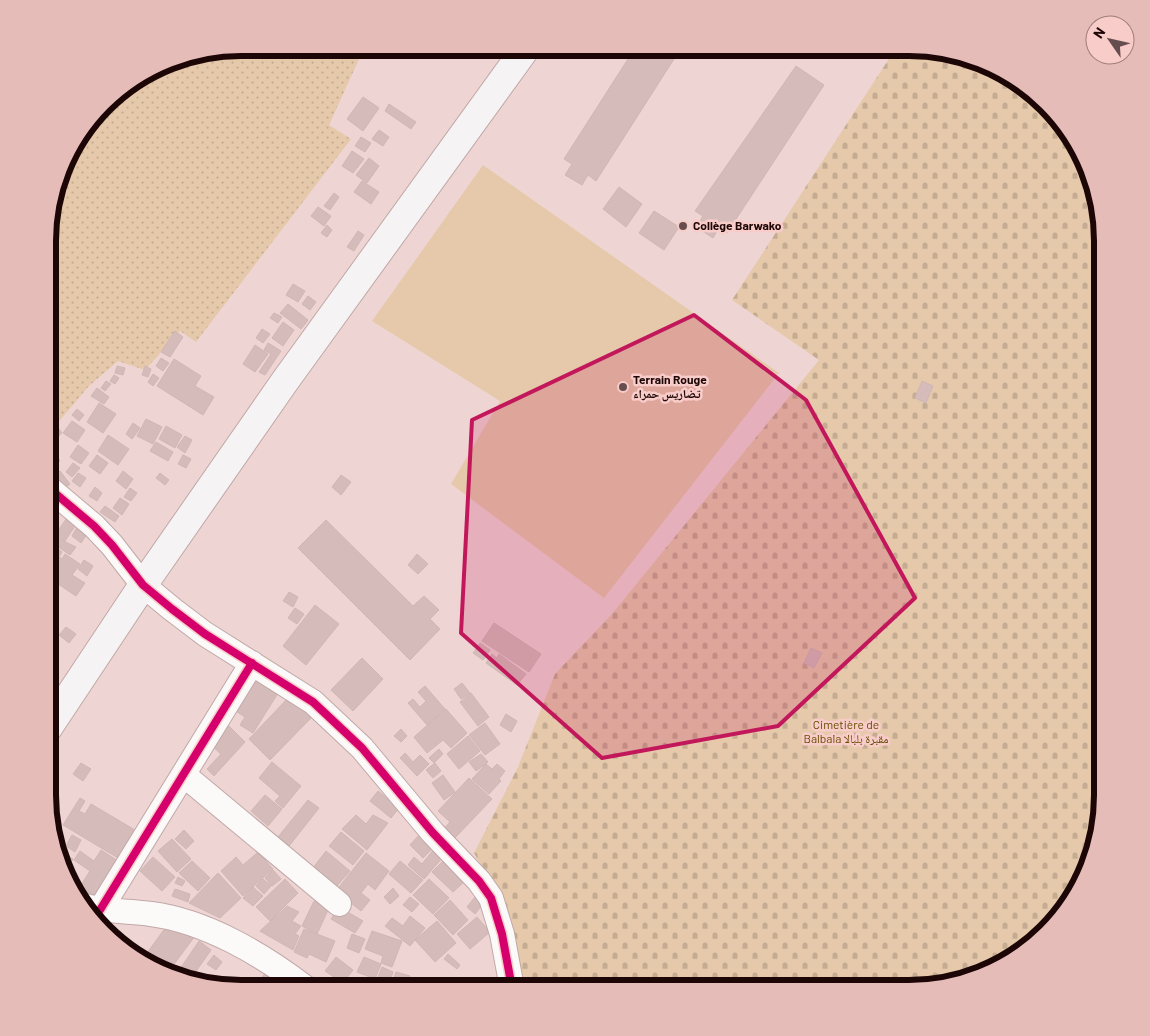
<svg xmlns="http://www.w3.org/2000/svg" width="1150" height="1036" viewBox="0 0 1150 1036" font-family="Barlow,'Noto Naskh Arabic',sans-serif">
	<style>
		.grass { fill: url(#grass-dots) }
		.cemetery { fill: url(#cemetery-stones) }
		.park { fill: #e5c9aa }
		.building { fill: #d5bcba; stroke: #cfb7b6 }
		.lines { fill: none; stroke-linecap: round; stroke-linejoin: round }
		.street-casing { stroke: #c0a8a7; stroke-width: 26 }
		.secondary-casing { stroke: #c0a8a7; stroke-width: 30 }
		.street { stroke: #fcf9f9; stroke-width: 24 }
		.secondary { stroke: #f6f3f4; stroke-width: 28 }
		.cycleway-casing { stroke: #f8ccc9; stroke-width: 11 }
		.cycleway { stroke: #d6006c; stroke-width: 8 }
		.marked { fill: #c2185b; fill-opacity: 0.2; stroke: #c2185b; stroke-width: 4; stroke-linejoin: round }
		.poi-dot { fill: #664e4e; stroke: #f8ccc9; stroke-width: 2 }
		.labels { text-anchor: middle; stroke-width: 5; stroke-linejoin: round; paint-order: stroke }
		.poi-label { font-size: 12px; font-weight: bold; fill: #1d0606; stroke: #f8ccc9; text-anchor: start }
		.park-label { font-size: 12px; fill: #684c00; stroke: #f8ccc9 }
		.rim { fill: none; stroke: #1d0606; stroke-width: 6 }
	</style>
	<defs>
		<pattern id="grass-dots" width="8" height="8" patternUnits="userSpaceOnUse" patternTransform="scale(1.25)"><rect width="8" height="8" fill="#e5c9aa"/><path d="M2 2h.1M6 6h.1" fill="none" stroke="#c4ab91" stroke-width="1.8" stroke-linecap="round"/></pattern>
		<pattern id="cemetery-stones" width="16" height="16" patternUnits="userSpaceOnUse" patternTransform="scale(1.25)"><rect width="16" height="16" fill="#e5c9aa"/><path d="M2 7V4a2 2 0 0 1 4 0v3zM10 15v-3a2 2 0 0 1 4 0v3z" fill="#c4ab91"/></pattern>
	</defs>
	<rect width="100%" height="100%" fill="#eed5d4"/>
	<path class="grass" d="M241 48H364L329 125 351 139 196 342 180 331 145 370 118 361 89 386 50 432 51 203 73 144 114 95 178 58Z"/>
	<path class="cemetery" d="M896 48H922L995 68 1054 113 1088 167 1102 228V795L1088 869 1037 940 983 974 921 988H514L506 907 474 853 518 767 555 674 612 614 819 360 732 300Z"/>
	<path class="park" d="M483 165 779 373 604 598 451 484 500 401 372 321Z"/>
	<path class="building" d="M404 48H423L416 56Z
		M454 48H470L464 57 453 49Z
		M635 48H681L596 181 588 175 582 185 565 175 572 164 564 159Z
		M796 66 824 85 727 233 719 228 713 238 696 227 703 216 695 211Z
		M363 97 379 108 363 131 347 119Z
		M389 104 416 122 411 129 385 111Z
		M379 130 389 137 383 146 372 139Z
		M361 137 371 143 365 152 355 146Z
		M352 151 364 159 353 173 342 166Z
		M369 158 379 166 367 183 356 175Z
		M362 181 379 192 371 204 354 192Z
		M619 187 642 204 626 227 603 209Z
		M334 193 339 197 330 210 324 206Z
		M318 207 331 216 324 226 311 216Z
		M654 211 679 227 664 250 639 233Z
		M327 225 332 230 327 237 321 233Z
		M358 231 364 235 354 251 347 247Z
		M293 284 305 291 298 302 286 295Z
		M308 296 316 302 310 310 302 304Z
		M288 304 308 320 301 329 280 313Z
		M274 313 282 317 278 323 270 318Z
		M283 322 294 330 283 346 272 338Z
		M262 329 270 334 263 343 256 338Z
		M175 331 183 337 170 357 161 352Z
		M268 343 281 351 265 375 259 372 271 354 264 350Z
		M255 345 268 354 255 372 243 364Z
		M161 358 169 363 163 371 156 366Z
		M174 359 201 376 195 386 214 397 203 415 157 386Z
		M117 366 125 368 123 375 115 373Z
		M145 366 151 369 148 377 142 375Z
		M153 374 159 378 153 386 148 382Z
		M114 375 119 378 115 384 110 381Z
		M106 381 111 384 105 391 101 388Z
		M922 381 933 386 926 403 915 398Z
		M97 388 109 397 104 404 91 396Z
		M99 403 116 414 103 433 87 422Z
		M77 409 84 415 79 421 72 415Z
		M146 419 162 427 153 444 137 436Z
		M72 421 85 430 77 442 63 433Z
		M133 423 140 428 132 439 126 434Z
		M56 425 62 433 54 440 50 430Z
		M166 426 182 435 175 448 159 439Z
		M108 435 129 449 118 465 98 451Z
		M185 436 192 440 185 453 177 447Z
		M156 442 173 452 168 461 150 451Z
		M78 445 89 453 81 464 70 457Z
		M51 446 60 461 50 467V447Z
		M97 455 108 463 100 474 89 466Z
		M183 455 191 459 186 468 178 464Z
		M73 463 80 468 72 477 66 472Z
		M56 465 58 470 51 474 50 469Z
		M60 471 70 484 63 489 53 476Z
		M123 471 133 479 126 489 116 481Z
		M78 473 86 478 80 487 72 481Z
		M160 473 169 480 165 485 156 478Z
		M341 475 351 482 341 495 332 487Z
		M95 487 102 493 97 501 89 496Z
		M130 488 137 493 131 501 124 497Z
		M120 498 129 504 122 515 113 508Z
		M105 506 119 516 115 522 100 512Z
		M71 512 75 526 65 541 55 535Z
		M326 520 413 606 424 596 439 610 430 619 440 629 410 660 298 548Z
		M77 527 87 534 81 543 72 536Z
		M55 537 76 547 70 555 51 542Z
		M54 546 62 552 59 557 62 559 65 554 80 564 72 575 85 583 76 596 49 578V554Z
		M417 554 428 564 418 574 408 565Z
		M84 560 93 566 87 576 78 569Z
		M289 592 298 597 293 607 283 601Z
		M315 605 339 624 306 665 283 646Z
		M295 608 304 614 297 624 288 618Z
		M49 622 59 630 49 643Z
		M494 623 541 654 529 672 482 641Z
		M66 627 76 634 69 643 59 635Z
		M480 643 490 650 483 660 473 653Z
		M811 648 822 653 814 668 804 663Z
		M492 654 497 658 499 654 526 674 517 685 486 663Z
		M362 658 383 679 353 711 331 690Z
		M253 673 280 690 253 733 240 725 245 717 231 708Z
		M462 683 470 693 461 699 454 689Z
		M425 686 445 709 427 725 408 703 413 699 420 707 426 701 418 692Z
		M471 693 489 717 478 726 460 702Z
		M289 697 311 718 270 760 249 739Z
		M446 709 467 733 451 748 443 740 427 753 414 737Z
		M506 714 517 721 511 732 500 725Z
		M485 723 500 744 485 755 469 735Z
		M229 726 245 742 214 776 207 769 221 754 211 745Z
		M401 729 407 736 401 742 394 736Z
		M468 736 480 751 459 769 447 754Z
		M439 749 443 754 434 763 429 758Z
		M405 753 413 762 420 755 429 764 417 776 400 758Z
		M481 754 488 762 476 771 469 762Z
		M272 762 301 786 283 808 275 801 280 796 259 778Z
		M81 763 91 769 83 781 73 774Z
		M435 763 441 771 433 778 426 770Z
		M486 764 492 769 497 764 505 771 499 779 501 781 489 794 472 779Z
		M443 775 455 792 444 800 432 783Z
		M469 778 492 799 452 841 442 831 450 822 438 811Z
		M378 791 399 808 391 818 370 801Z
		M265 795 282 809 268 826 251 811Z
		M80 798 85 801 79 811 85 814 91 804 135 830 118 858 63 825Z
		M308 800 319 808 289 846 278 837Z
		M356 815 366 824 373 815 388 823 367 850 342 829Z
		M184 830 194 841 186 849 175 839Z
		M341 832 364 851 353 865 329 846Z
		M420 834 434 847 423 858 410 845Z
		M72 835 81 840 75 852 66 846Z
		M172 839 191 859 177 872 158 851Z
		M434 849 443 857 424 879 408 865 414 857 422 864Z
		M101 850 118 861 94 898 79 888 90 871 74 860 80 851 94 861Z
		M326 851 350 871 336 887 313 868Z
		M62 852 73 859 68 868 61 864 59 857Z
		M258 852 273 869 243 896 221 871 236 857 243 865Z
		M366 853 389 871 375 890 368 884 361 893 370 900 361 911 336 891Z
		M153 857 175 877 162 891 140 871Z
		M444 860 465 881 453 892 432 872Z
		M192 861 210 878 198 891 179 873Z
		M400 861 423 880 411 893 389 874Z
		M273 870 281 879 272 886 265 878Z
		M218 873 241 898 220 918 189 903Z
		M178 877 185 881 182 886 175 883Z
		M263 879 271 886 264 894 256 886Z
		M285 879 298 893 270 921 256 907Z
		M429 879 449 898 433 914 413 895Z
		M253 887 263 896 253 906 243 898Z
		M393 888 399 896 390 904 384 897Z
		M175 889 190 894 188 902 172 896Z
		M410 897 419 904 412 912 403 905Z
		M475 897 483 904 475 914 467 907Z
		M450 900 468 920 453 935 434 915Z
		M314 901 329 908 317 934 302 926Z
		M287 906 299 912 292 921 301 926 295 934 299 936 293 950 260 931Z
		M339 907 363 921 355 933 331 919Z
		M410 916 425 928 410 946 385 926 392 918 403 926Z
		M477 917 490 932 470 949 457 934Z
		M171 920 195 936 169 971 147 953Z
		M437 921 456 943 435 962 415 940Z
		M101 922 113 931 111 934 99 925Z
		M304 929 335 941 326 962 309 954 307 958 294 952Z
		M372 931 402 941 392 967 381 963 383 956 365 949Z
		M352 934 365 939 359 953 347 948Z
		M199 941 211 950 192 977 180 969Z
		M448 954 460 965 457 969 444 959Z
		M214 955 222 962 216 970 207 964Z
		M336 957 353 970 343 983 325 971Z
		M364 957 381 964 375 979 357 972Z
		M382 967 393 972 389 984 377 980Z
		M268 969 285 981 279 988H271L260 980Z
		M396 972 410 976 406 988 391 987Z
		M363 977 371 983 367 988H354Z
		M434 981 444 988H429Z
		M502 986V988H478V987Z"/>
	<g class="lines">
		<g class="street-casing">
			<path id="street" d="M50 489 94 526 112 545 143 585 172 609 205 634 313 702 362 748 433 833 479 881 491 898 502 934 512 988
				M184 775 339 904
				M86 906C108 912 129 911 151 914 206 921 263 955 306 988
				M100 910 252 663"/>
		</g>
		<g class="secondary-casing">
			<path id="secondary" d="M48 728 143 585 285 381 526 48"/>
		</g>
		<use href="#street" class="street"/>
		<use href="#secondary" class="secondary"/>
		<g class="cycleway-casing">
			<path id="cycleway" d="M50 489 94 526 112 545 143 585 172 609 205 634 313 702 362 748 433 833 479 881 491 898 502 934 512 988
				M100 910 252 663"/>
		</g>
		<use href="#cycleway" class="cycleway"/>
	</g>
	<path class="marked" d="M694 315 806 400 915 598 778 726 602 758 461 633 472 420Z"/>
	<g class="poi-dot">
		<circle cx="683" cy="226" r="5"/>
		<circle cx="623" cy="387" r="5"/>
	</g>
	<g class="labels">
		<g class="poi-label">
			<text x="693" y="230">Collège Barwako</text>
			<text x="633" y="384">Terrain Rouge<tspan x="633" dy="14">تضاريس حمراء</tspan></text>
		</g>
		<g class="park-label">
			<text x="846" y="729">Cimetière de<tspan x="846" dy="14">Balbala مقبرة بلبالا</tspan></text>
		</g>
	</g>
	<path d="M0 0H1150V1036H0ZM241 56H909A185 185 0 0 1 1094 241V795A185 185 0 0 1 909 980H241A185 185 0 0 1 56 795V241A185 185 0 0 1 241 56Z" fill="#e6bcb9" fill-rule="evenodd"/>
	<path class="rim" d="M241 56H909A185 185 0 0 1 1094 241V795A185 185 0 0 1 909 980H241A185 185 0 0 1 56 795V241A185 185 0 0 1 241 56Z"/>
	<g transform="translate(1110 40) rotate(304)"><circle r="24" fill="#f8ccc9" stroke="#a07d7b"/>
	<path d="M0-4L9 19L0 12L-9 19Z" fill="#664e4e"/>
	<text y="-8" font-size="14" font-weight="bold" text-anchor="middle" fill="#1d0606">N</text>
	</g>
</svg>
